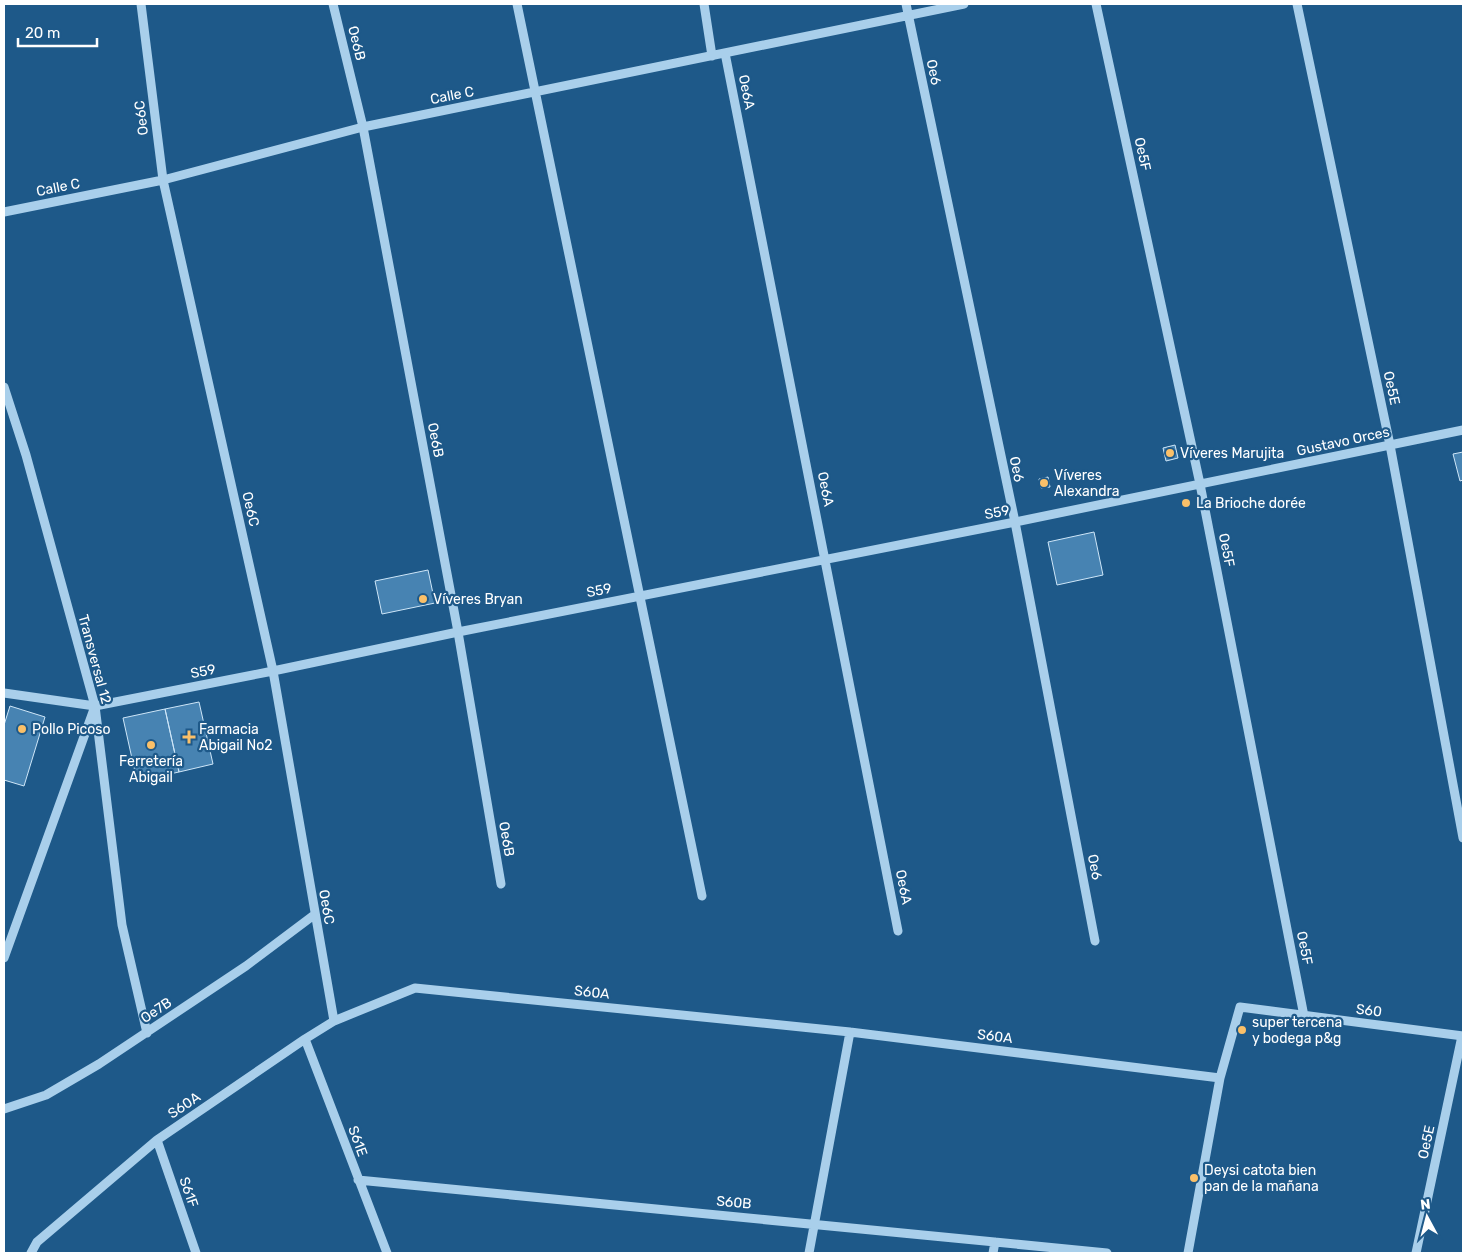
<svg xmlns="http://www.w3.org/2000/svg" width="1467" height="1257" viewBox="0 0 1467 1257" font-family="Rubik,sans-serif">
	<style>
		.building { fill: #4783b2; stroke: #cee6f8 }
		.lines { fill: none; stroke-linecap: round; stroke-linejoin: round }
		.minor { stroke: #a9cfeb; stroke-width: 9 }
		.poi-dot { fill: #fac069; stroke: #1e5989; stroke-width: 2 }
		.labels { text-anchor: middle; stroke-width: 4.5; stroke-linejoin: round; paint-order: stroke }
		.street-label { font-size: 14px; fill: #fff; stroke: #1e5989 }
		.poi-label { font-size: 14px; fill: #fff; stroke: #1e5989; text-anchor: start }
	</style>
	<rect width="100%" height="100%" fill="#1e5989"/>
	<path class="building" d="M1175 445 1178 458 1166 461 1163 448Z
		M1463 452V480L1460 481 1453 454Z
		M1048 477 1050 487 1041 488 1039 479Z
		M1094 532 1103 575 1057 585 1048 542Z
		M428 570 435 603 382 614 375 581Z
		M199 702 213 764 179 772 165 709Z
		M10 706 45 717 24 786 4 780V725Z
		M165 709 179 772 137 781 123 718Z"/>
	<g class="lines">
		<path class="minor" d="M141 4 163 180 273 671 334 1021
			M333 4 363 127 458 632 501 884
			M517 4 702 896
			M704 4 712 56
			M906 4 1015 522 1095 941
			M1096 4 1200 484 1304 1016
			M1297 4 1390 445 1463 838
			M725 53 898 931
			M4 212 163 180 363 127 964 4
			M4 387 26 455 95 706 122 925 147 1033
			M4 693 95 706 273 671 458 632 1015 522 1463 430
			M4 958 94 709
			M305 1039 387 1253
			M4 1109 46 1095 99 1064 246 966 314 915
			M157 1140 196 1253
			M358 1180 1107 1253
			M31 1253 37 1242 157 1140 305 1039 334 1021 415 988 850 1032 1220 1078
			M809 1253 850 1032
			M993 1253 995 1242
			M1188 1253 1220 1078 1240 1007 1463 1036
			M1416 1253 1462 1036"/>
	</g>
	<g class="poi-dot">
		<circle cx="1170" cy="453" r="5"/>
		<circle cx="1044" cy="483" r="5"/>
		<circle cx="1186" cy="503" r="5"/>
		<circle cx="423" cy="599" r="5"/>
		<circle cx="22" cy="729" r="5"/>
		<path d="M186.5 729.5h5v5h5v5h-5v5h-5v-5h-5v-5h5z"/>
		<circle cx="151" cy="745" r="5"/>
		<circle cx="1242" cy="1030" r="5"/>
		<circle cx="1194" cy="1178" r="5"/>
	</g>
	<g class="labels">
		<g class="street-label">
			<text transform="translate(357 43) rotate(76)" y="5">Oe6B</text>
			<text transform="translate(934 72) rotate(78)" y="5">Oe6</text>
			<text transform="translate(747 92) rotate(79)" y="5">Oe6A</text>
			<text transform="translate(452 95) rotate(-11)" y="5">Calle C</text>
			<text transform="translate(141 118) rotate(-97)" y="5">Oe6C</text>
			<text transform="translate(1143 154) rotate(78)" y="5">Oe5F</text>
			<text transform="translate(58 187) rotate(-11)" y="5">Calle C</text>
			<text transform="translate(1392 388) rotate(78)" y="5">Oe5E</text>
			<text transform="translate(436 440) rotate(79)" y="5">Oe6B</text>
			<text transform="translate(1343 441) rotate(-12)" y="5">Gustavo Orces</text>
			<text transform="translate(1017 469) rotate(78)" y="5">Oe6</text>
			<text transform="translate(826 489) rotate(79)" y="5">Oe6A</text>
			<text transform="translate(251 509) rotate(77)" y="5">Oe6C</text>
			<text transform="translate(997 512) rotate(-11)" y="5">S59</text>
			<text transform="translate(1227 550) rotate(79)" y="5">Oe5F</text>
			<text transform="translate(599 590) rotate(-11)" y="5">S59</text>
			<text transform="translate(95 659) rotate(75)" y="5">Transversal 12</text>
			<text transform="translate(203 671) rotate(-11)" y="5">S59</text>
			<text transform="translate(507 839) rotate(80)" y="5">Oe6B</text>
			<text transform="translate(1095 867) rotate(79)" y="5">Oe6</text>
			<text transform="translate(904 887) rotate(79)" y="5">Oe6A</text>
			<text transform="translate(327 907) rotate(80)" y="5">Oe6C</text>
			<text transform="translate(1305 948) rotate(79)" y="5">Oe5F</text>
			<text transform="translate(592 992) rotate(6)" y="5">S60A</text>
			<text transform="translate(156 1010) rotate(-34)" y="5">Oe7B</text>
			<text transform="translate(1369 1010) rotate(7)" y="5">S60</text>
			<text transform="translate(995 1036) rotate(7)" y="5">S60A</text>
			<text transform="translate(184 1105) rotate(-34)" y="5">S60A</text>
			<text transform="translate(358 1141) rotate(70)" y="5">S61E</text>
			<text transform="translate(1426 1142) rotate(-78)" y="5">Oe5E</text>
			<text transform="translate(189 1192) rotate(71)" y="5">S61F</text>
			<text transform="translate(734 1202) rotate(5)" y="5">S60B</text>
		</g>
		<g class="poi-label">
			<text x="1180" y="458">Víveres Marujita</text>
			<text x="1054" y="480">Víveres<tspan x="1054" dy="16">Alexandra</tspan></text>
			<text x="1196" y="508">La Brioche dorée</text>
			<text x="433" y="604">Víveres Bryan</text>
			<text x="32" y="734">Pollo Picoso</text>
			<text x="199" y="734">Farmacia<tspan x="199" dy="16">Abigail No2</tspan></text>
			<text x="151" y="766" text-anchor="middle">Ferretería<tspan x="151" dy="16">Abigail</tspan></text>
			<text x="1252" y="1027">super tercena<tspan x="1252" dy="16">y bodega p&amp;g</tspan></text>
			<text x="1204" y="1175">Deysi catota bien<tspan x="1204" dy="16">pan de la mañana</tspan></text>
		</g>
	</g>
	<rect width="1467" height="1257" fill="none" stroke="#ffffff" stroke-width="10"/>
	<g transform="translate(1427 1217) rotate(353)" stroke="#1e5989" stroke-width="4" paint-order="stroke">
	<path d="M0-4L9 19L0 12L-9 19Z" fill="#ffffff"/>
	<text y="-8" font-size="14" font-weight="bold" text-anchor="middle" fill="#ffffff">N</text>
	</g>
	<path d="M18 38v8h79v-8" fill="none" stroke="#ffffff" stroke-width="2.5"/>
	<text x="25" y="38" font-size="15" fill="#ffffff" stroke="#1e5989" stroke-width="4" paint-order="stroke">20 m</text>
</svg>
